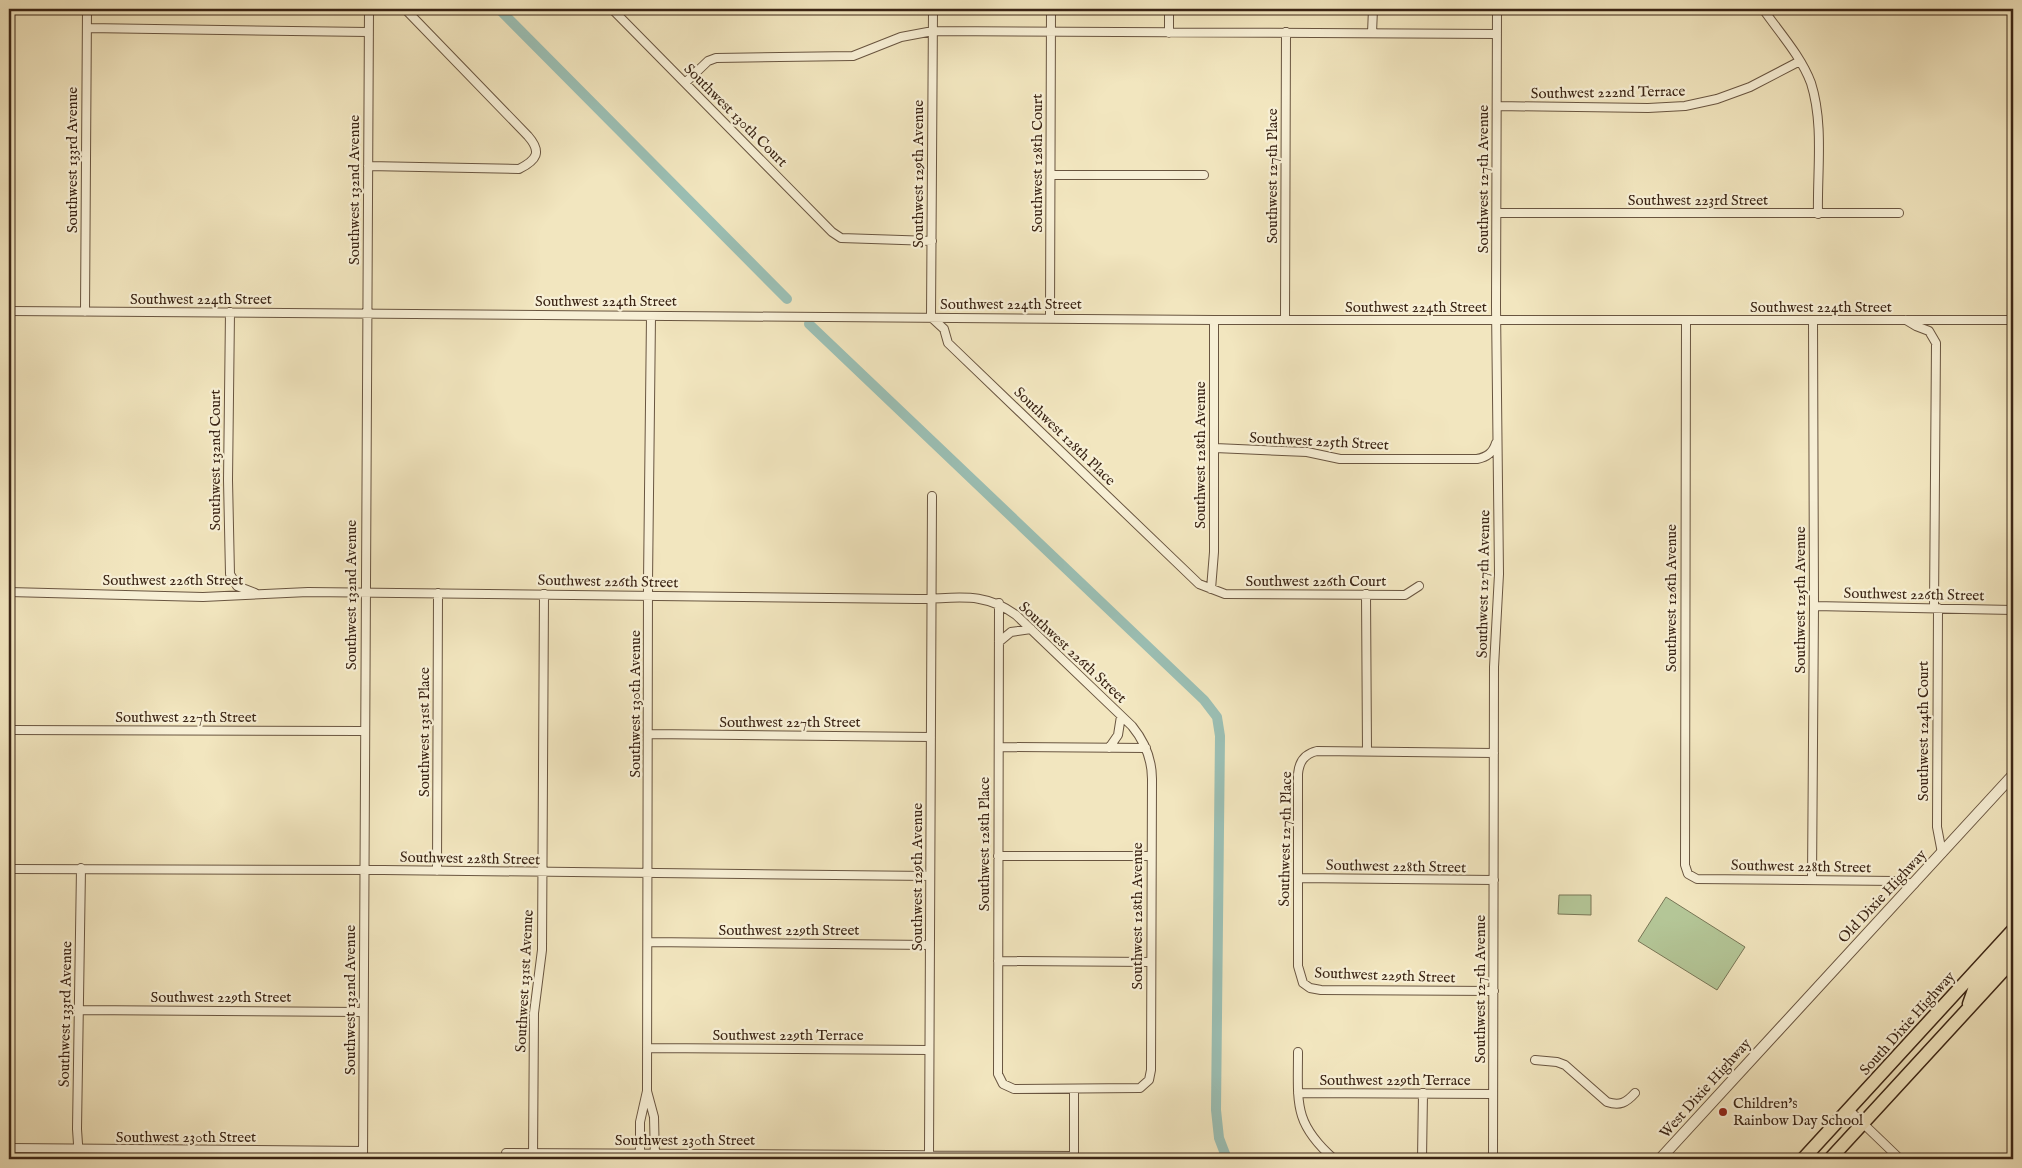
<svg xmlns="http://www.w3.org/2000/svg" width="2022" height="1168" viewBox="0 0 2022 1168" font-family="'IM FELL English',serif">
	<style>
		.green { fill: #b4c697; stroke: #787656 }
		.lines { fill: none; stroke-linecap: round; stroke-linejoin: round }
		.canal { stroke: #9bbfb4; stroke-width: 10 }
		.minor-casing { stroke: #695540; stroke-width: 10 }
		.tertiary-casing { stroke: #695540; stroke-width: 12 }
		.trunk-casing { stroke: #3b2515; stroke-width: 15 }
		.minor { stroke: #f7efd5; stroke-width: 8 }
		.tertiary { stroke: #f7efd5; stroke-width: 10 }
		.trunk { stroke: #f2e6bf; stroke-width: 12 }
		.poi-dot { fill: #8f2418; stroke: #f7efd5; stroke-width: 2 }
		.labels { text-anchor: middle; stroke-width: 4.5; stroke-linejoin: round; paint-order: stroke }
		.street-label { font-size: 15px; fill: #3b2515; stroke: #f7efd5 }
		.poi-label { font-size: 15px; fill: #3b2515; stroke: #f7efd5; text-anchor: start }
	</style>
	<rect width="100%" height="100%" fill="#f2e6bf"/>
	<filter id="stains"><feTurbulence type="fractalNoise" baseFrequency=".004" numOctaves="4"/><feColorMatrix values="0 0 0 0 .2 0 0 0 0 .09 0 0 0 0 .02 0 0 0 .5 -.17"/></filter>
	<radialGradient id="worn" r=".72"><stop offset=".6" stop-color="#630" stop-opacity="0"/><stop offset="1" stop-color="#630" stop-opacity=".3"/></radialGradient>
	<path class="green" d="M1559 895H1591V915L1558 914Z
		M1666 897 1745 947 1717 990 1638 941Z
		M1085 1154 1211 1157V1159H1085Z"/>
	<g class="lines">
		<path class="canal" d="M499 9 787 299
			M809 324 1204 700 1217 717 1220 736 1216 1110 1219 1138 1227 1159"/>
		<g class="minor-casing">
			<path id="minor" d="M612 9 832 232 841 238 932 241
				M933 9 931 317 944 329 948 343 1199 584 1225 594 1405 595 1419 586
				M1763 9C1779 32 1801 56 1811 83 1824 124 1817 171 1818 214
				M87 28 368 32
				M1169 33V9
				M1372 33 1373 9
				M685 83 708 61 716 58 853 56 901 37 933 31 1497 34
				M1497 106 1648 108 1685 106 1717 99 1750 87 1800 61
				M368 166 519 169C537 160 542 152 528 136L405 9
				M1051 175H1204
				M1497 213H1899
				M9 311 1214 320H2013
				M85 312 87 9
				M230 312 228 480 230 574 237 586 255 593
				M651 316 648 582 647 1091 654 1117 655 1159
				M1050 318 1051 9
				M1285 320 1286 32
				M1906 320 1916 326 1929 331 1936 343 1934 608
				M1686 321 1685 865 1688 874 1697 879 1895 881 1914 884
				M1215 448 1307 452 1340 459H1477C1487 457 1493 453 1496 443
				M1211 589 1214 552V320
				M9 592 203 597 308 592 917 599C955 599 982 590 1016 615L1132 726C1145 742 1152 759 1152 779L1151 1070 1149 1080 1140 1088 1014 1089 1003 1084 998 1074 999 603
				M1366 594 1367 751
				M1814 606 2013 610
				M1938 608 1937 827 1942 853
				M999 642 1011 632 1031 629
				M9 730 364 731
				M649 734 931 737
				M999 747 1146 748
				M1109 748 1118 735 1121 716
				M998 856H1151
				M9 869 383 870 930 876
				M437 871 438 593
				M1298 878 1494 880
				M1812 879 1814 606 1813 321
				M648 942 930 945
				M998 961 1151 962
				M1494 991 1321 990 1310 988 1303 983 1298 966V774C1299 762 1304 754 1317 751L1494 753
				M79 1010 363 1012
				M647 1048 929 1050
				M1298 1052C1298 1103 1293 1123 1334 1159
				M1535 1060 1557 1062 1565 1065 1607 1102C1620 1106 1626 1103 1635 1093
				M1298 1093 1493 1094
				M1849 1110 1900 1159
				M9 1148 363 1151
				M506 1153 1074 1156
				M929 1155 932 496
				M79 1159 77 1129 81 868
				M363 1159 369 9
				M533 1159 534 1013 542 950 544 594
				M640 1159V1122L647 1091
				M1074 1159V1089
				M1422 1159 1423 1093
				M1493 1159 1494 667 1499 574 1496 307 1497 9"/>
		</g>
		<g class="tertiary-casing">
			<path id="tertiary" d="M1660 1159 2013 775"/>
		</g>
		<g class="trunk-casing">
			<path id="trunk" d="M1969 1004 1976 984 2013 945
				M1803 1159 2013 930
				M1830 1159 2013 960"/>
		</g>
		<use href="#minor" class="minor"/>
		<use href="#tertiary" class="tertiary"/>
		<use href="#trunk" class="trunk"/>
	</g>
	<circle class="poi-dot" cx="1723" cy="1112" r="5"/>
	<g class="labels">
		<g class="street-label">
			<text transform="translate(1608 92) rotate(-1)" y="5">Southwest 222nd Terrace</text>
			<text transform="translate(736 115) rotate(45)" y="5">Southwest 130th Court</text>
			<text transform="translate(72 160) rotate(-90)" y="5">Southwest 133rd Avenue</text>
			<text transform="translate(1037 163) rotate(-90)" y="5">Southwest 128th Court</text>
			<text transform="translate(918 174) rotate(-90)" y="5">Southwest 129th Avenue</text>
			<text transform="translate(1272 176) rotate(-90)" y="5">Southwest 127th Place</text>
			<text transform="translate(1483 179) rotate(-90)" y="5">Southwest 127th Avenue</text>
			<text transform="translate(354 190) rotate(-90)" y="5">Southwest 132nd Avenue</text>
			<text x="1698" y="205">Southwest 223rd Street</text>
			<text x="201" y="304">Southwest 224th Street</text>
			<text x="606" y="306">Southwest 224th Street</text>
			<text x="1011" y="309">Southwest 224th Street</text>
			<text x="1416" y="312">Southwest 224th Street</text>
			<text x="1821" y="312">Southwest 224th Street</text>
			<text transform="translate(1065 436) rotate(44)" y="5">Southwest 128th Place</text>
			<text transform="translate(1319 441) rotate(3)" y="5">Southwest 225th Street</text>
			<text transform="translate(1200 455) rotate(-90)" y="5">Southwest 128th Avenue</text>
			<text transform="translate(215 460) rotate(-90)" y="5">Southwest 132nd Court</text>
			<text x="173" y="585">Southwest 226th Street</text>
			<text transform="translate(608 581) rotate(1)" y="5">Southwest 226th Street</text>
			<text x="1316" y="586">Southwest 226th Court</text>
			<text transform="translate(1483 584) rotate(-89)" y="5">Southwest 127th Avenue</text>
			<text transform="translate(1914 594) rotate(1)" y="5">Southwest 226th Street</text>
			<text transform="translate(351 595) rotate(-90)" y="5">Southwest 132nd Avenue</text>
			<text transform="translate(1671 598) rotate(-90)" y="5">Southwest 126th Avenue</text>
			<text transform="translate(1800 600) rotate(-90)" y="5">Southwest 125th Avenue</text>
			<text transform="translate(1073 652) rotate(43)" y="5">Southwest 226th Street</text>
			<text transform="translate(635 704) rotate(-90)" y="5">Southwest 130th Avenue</text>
			<text x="186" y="722">Southwest 227th Street</text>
			<text x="790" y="727">Southwest 227th Street</text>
			<text transform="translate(1923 731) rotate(-90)" y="5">Southwest 124th Court</text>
			<text transform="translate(424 732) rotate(-90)" y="5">Southwest 131st Place</text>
			<text transform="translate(1285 839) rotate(-89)" y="5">Southwest 127th Place</text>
			<text transform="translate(984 844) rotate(-90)" y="5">Southwest 128th Place</text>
			<text transform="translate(470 858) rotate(1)" y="5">Southwest 228th Street</text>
			<text transform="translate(1396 866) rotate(1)" y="5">Southwest 228th Street</text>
			<text transform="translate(1801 866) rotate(1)" y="5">Southwest 228th Street</text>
			<text transform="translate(917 877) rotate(-90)" y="5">Southwest 129th Avenue</text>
			<text transform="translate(1882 896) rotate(-47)" y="5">Old Dixie Highway</text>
			<text transform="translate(1137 916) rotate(-90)" y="5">Southwest 128th Avenue</text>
			<text x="789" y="935">Southwest 229th Street</text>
			<text transform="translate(1385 975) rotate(2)" y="5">Southwest 229th Street</text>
			<text transform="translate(524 981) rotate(-87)" y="5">Southwest 131st Avenue</text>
			<text transform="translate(1480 989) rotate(-90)" y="5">Southwest 127th Avenue</text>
			<text x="221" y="1002">Southwest 229th Street</text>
			<text transform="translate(350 1000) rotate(-90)" y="5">Southwest 132nd Avenue</text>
			<text transform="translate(65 1014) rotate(-89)" y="5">Southwest 133rd Avenue</text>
			<text transform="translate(1907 1023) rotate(-48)" y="5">South Dixie Highway</text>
			<text x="788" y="1040">Southwest 229th Terrace</text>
			<text x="1395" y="1085">Southwest 229th Terrace</text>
			<text transform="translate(1705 1088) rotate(-48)" y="5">West Dixie Highway</text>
			<text x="186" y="1142">Southwest 230th Street</text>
			<text x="685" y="1145">Southwest 230th Street</text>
		</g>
		<g class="poi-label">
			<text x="1733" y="1108">Children's<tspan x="1733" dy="17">Rainbow Day School</tspan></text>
		</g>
	</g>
	<rect width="2022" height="1168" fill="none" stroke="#f2e6bf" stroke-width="30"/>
	<rect x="10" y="10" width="2002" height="1148" fill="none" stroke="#3b2515" stroke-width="2.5"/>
	<rect x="15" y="15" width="1992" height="1138" fill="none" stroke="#3b2515"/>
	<rect width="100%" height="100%" filter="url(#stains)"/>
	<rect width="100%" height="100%" fill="url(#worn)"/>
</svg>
